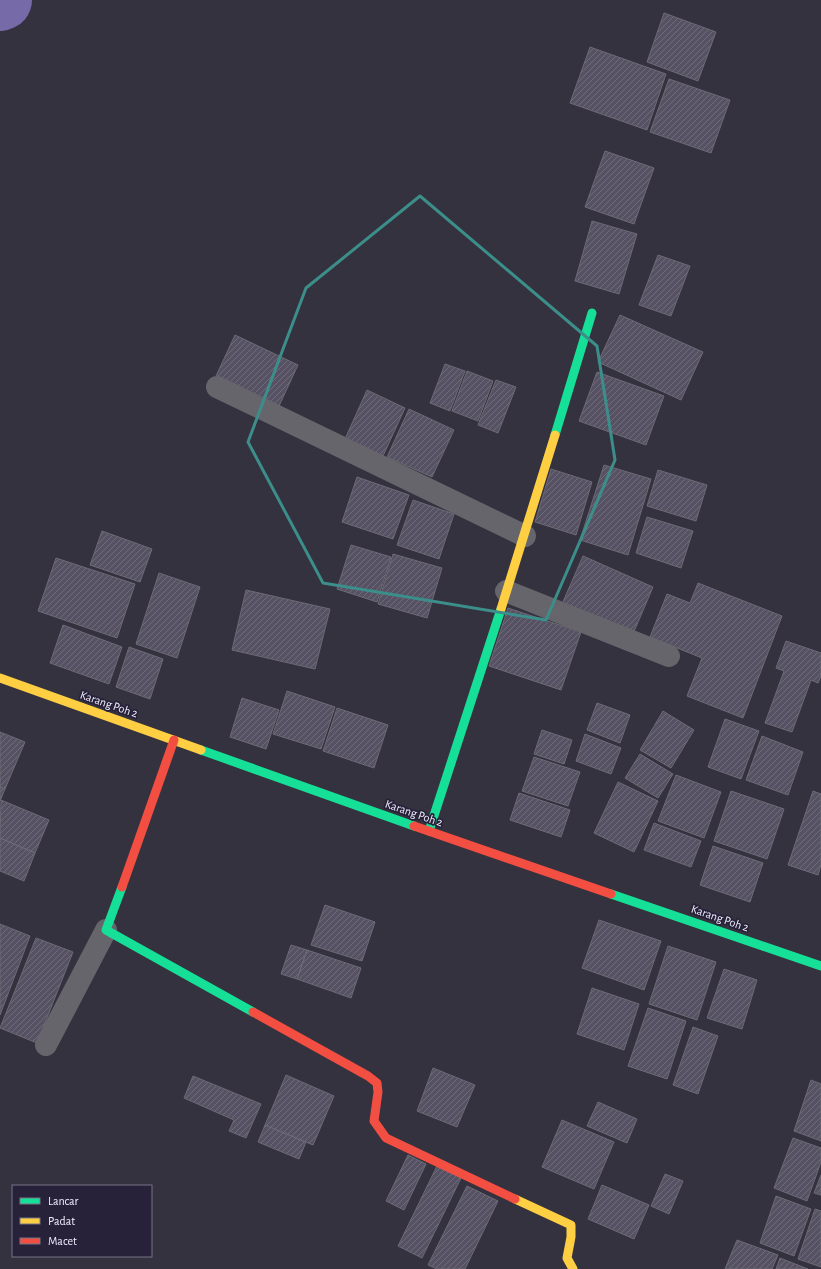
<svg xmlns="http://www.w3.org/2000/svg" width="821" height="1269" viewBox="0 0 821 1269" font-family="'Alegreya Sans',sans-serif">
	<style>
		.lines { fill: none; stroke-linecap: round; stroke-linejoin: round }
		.river { stroke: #776aa8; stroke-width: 60 }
		.building { fill: url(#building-hatch); stroke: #6c6a75 }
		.street { stroke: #66656b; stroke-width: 22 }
		.fast { stroke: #16e098; stroke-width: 9 }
		.slow { stroke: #ffcf43; stroke-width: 9 }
		.jam { stroke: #f24e42; stroke-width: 9 }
		.marked { fill: none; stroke: #3c8e8b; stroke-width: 3; stroke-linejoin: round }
		.labels { text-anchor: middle; stroke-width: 3.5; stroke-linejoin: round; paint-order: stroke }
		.street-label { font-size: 12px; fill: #f0eefe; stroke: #272239 }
	</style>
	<defs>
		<pattern id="building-hatch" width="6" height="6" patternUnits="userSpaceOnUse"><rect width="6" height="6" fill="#565263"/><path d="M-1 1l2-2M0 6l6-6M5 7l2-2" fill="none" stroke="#6f6b7a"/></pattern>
	</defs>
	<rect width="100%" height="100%" fill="#34323e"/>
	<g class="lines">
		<path class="river" d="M0 1 2 0"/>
	</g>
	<path class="building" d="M664 13 716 32 698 81 647 62Z
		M590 47 666 74 647 130 570 103Z
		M669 79 730 100 711 153 650 132Z
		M605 151 654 168 634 224 585 207Z
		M592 221 637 234 619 294 575 281Z
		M658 255 690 266 671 316 639 305Z
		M620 315 703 352 681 400 598 362Z
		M235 335 298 365 279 406 216 376Z
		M445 364 465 371 450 411 430 403Z
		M467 371 493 381 478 421 452 411Z
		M597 372 664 396 646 445 579 421Z
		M496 380 516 387 498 433 478 425Z
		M367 390 405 408 383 456 345 439Z
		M409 409 454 430 432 477 387 457Z
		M604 465 651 479 628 555 580 540Z
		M551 469 592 482 576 535 535 522Z
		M658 470 707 485 696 521 647 506Z
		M357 477 409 495 393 539 342 522Z
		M413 500 454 514 439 559 397 545Z
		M647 517 693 531 681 568 636 553Z
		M102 531 152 549 140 582 90 565Z
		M351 545 391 557 377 602 337 589Z
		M393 554 442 568 427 618 378 604Z
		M583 556 653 587 633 634 562 604Z
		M56 558 135 584 117 638 38 611Z
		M159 573 200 587 177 658 136 644Z
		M698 583 782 616 743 718 687 696 702 658 650 637 667 594 690 603Z
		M246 590 330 609 315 669 232 650Z
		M508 608 581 632 561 690 489 666Z
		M63 625 122 647 109 684 50 663Z
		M786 641 821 653V676L818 683 811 680 792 732 765 723 784 671 776 668Z
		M129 647 163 659 150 699 116 687Z
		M287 691 335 707 321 749 273 734Z
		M242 698 279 710 266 749 230 737Z
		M597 703 630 715 620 743 587 730Z
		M337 708 388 725 374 768 323 751Z
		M663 711 694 730 671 768 640 750Z
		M725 719 759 731 741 779 708 767Z
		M542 730 572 740 564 764 534 754Z
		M0 732 25 742 5 789 0 787Z
		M585 734 621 748 611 774 576 761Z
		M762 736 803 752 788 795 746 780Z
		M640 754 673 774 658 798 625 778Z
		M534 757 580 772 568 806 522 791Z
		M676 775 721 792 704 838 658 821Z
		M618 782 658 801 634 852 594 833Z
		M0 787 5 789 0 801Z
		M731 791 784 809 767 859 714 841Z
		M813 791 821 794V865L818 875 788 865Z
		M519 793 570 810 561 837 510 820Z
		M1 800 49 820 35 853 0 838Z
		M654 823 701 841 691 867 644 850Z
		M0 838 35 853 24 881 0 871Z
		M713 846 763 863 750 902 700 885Z
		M325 905 375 922 362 961 311 945Z
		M599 920 661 941 644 990 582 968Z
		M0 924 30 936 0 1015Z
		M36 938 73 952 37 1043 0 1028Z
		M291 945 307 950 297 979 281 974Z
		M668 946 716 962 697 1020 649 1004Z
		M307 950 361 968 351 998 297 979Z
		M724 969 757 980 742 1029 707 1018Z
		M592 988 639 1004 624 1050 577 1034Z
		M648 1008 686 1021 667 1079 628 1066Z
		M693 1027 718 1036 698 1094 673 1085Z
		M433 1068 475 1085 457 1127 417 1111Z
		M286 1075 334 1096 313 1145 265 1125Z
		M193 1076 261 1104 246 1138 229 1131 234 1120 184 1098Z
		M811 1080 821 1084V1141L794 1131Z
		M598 1102 637 1119 627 1143 587 1126Z
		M562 1120 614 1142 594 1189 542 1167Z
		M265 1125 306 1142 299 1159 258 1142Z
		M793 1138 821 1148V1162L807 1201 774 1188Z
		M408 1155 426 1164 404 1210 386 1201Z
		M437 1166 461 1178 422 1258 398 1246Z
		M665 1174 683 1181 669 1214 651 1206Z
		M821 1175V1195L814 1193Z
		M602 1185 649 1205 634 1239 588 1219Z
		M467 1186 498 1201 465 1269H437L428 1265Z
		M776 1196 811 1209 794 1256 760 1243Z
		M815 1209 821 1211V1267L798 1259Z
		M737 1240 778 1255 772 1269H725Z
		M780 1258 808 1269H776Z"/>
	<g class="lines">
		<path class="street" d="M217 387 525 536
			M506 591 669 656
			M46 1045 106 930"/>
		<path class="fast" d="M555 435 592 313
			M201 750 414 826
			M429 831 501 609
			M122 887 106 930 253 1012
			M611 894 821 966"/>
		<path class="slow" d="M501 609 555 435
			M0 678 201 750
			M515 1199 571 1225V1237L567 1258 573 1269"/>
		<path class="jam" d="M414 826 611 894
			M122 887 174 740
			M253 1012 368 1076 377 1083 378 1092 374 1121 386 1138 515 1199"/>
	</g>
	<path class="marked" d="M420 196 597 346 615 460 546 620 323 583 248 442 306 288Z"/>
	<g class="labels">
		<g class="street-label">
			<text transform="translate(109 704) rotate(19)" y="4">Karang Poh 2</text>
			<text transform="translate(414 813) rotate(19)" y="4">Karang Poh 2</text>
			<text transform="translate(720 918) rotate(19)" y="4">Karang Poh 2</text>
		</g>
	</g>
	<rect x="12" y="1185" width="140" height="72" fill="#272239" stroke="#777488"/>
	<rect x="20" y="1198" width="20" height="6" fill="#16e098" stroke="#777488"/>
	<text x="48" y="1205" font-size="12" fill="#f0eefe">Lancar</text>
	<rect x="20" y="1218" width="20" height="6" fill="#ffcf43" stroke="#777488"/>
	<text x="48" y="1225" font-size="12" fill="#f0eefe">Padat</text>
	<rect x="20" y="1238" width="20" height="6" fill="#f24e42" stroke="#777488"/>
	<text x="48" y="1245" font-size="12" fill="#f0eefe">Macet</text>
</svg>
